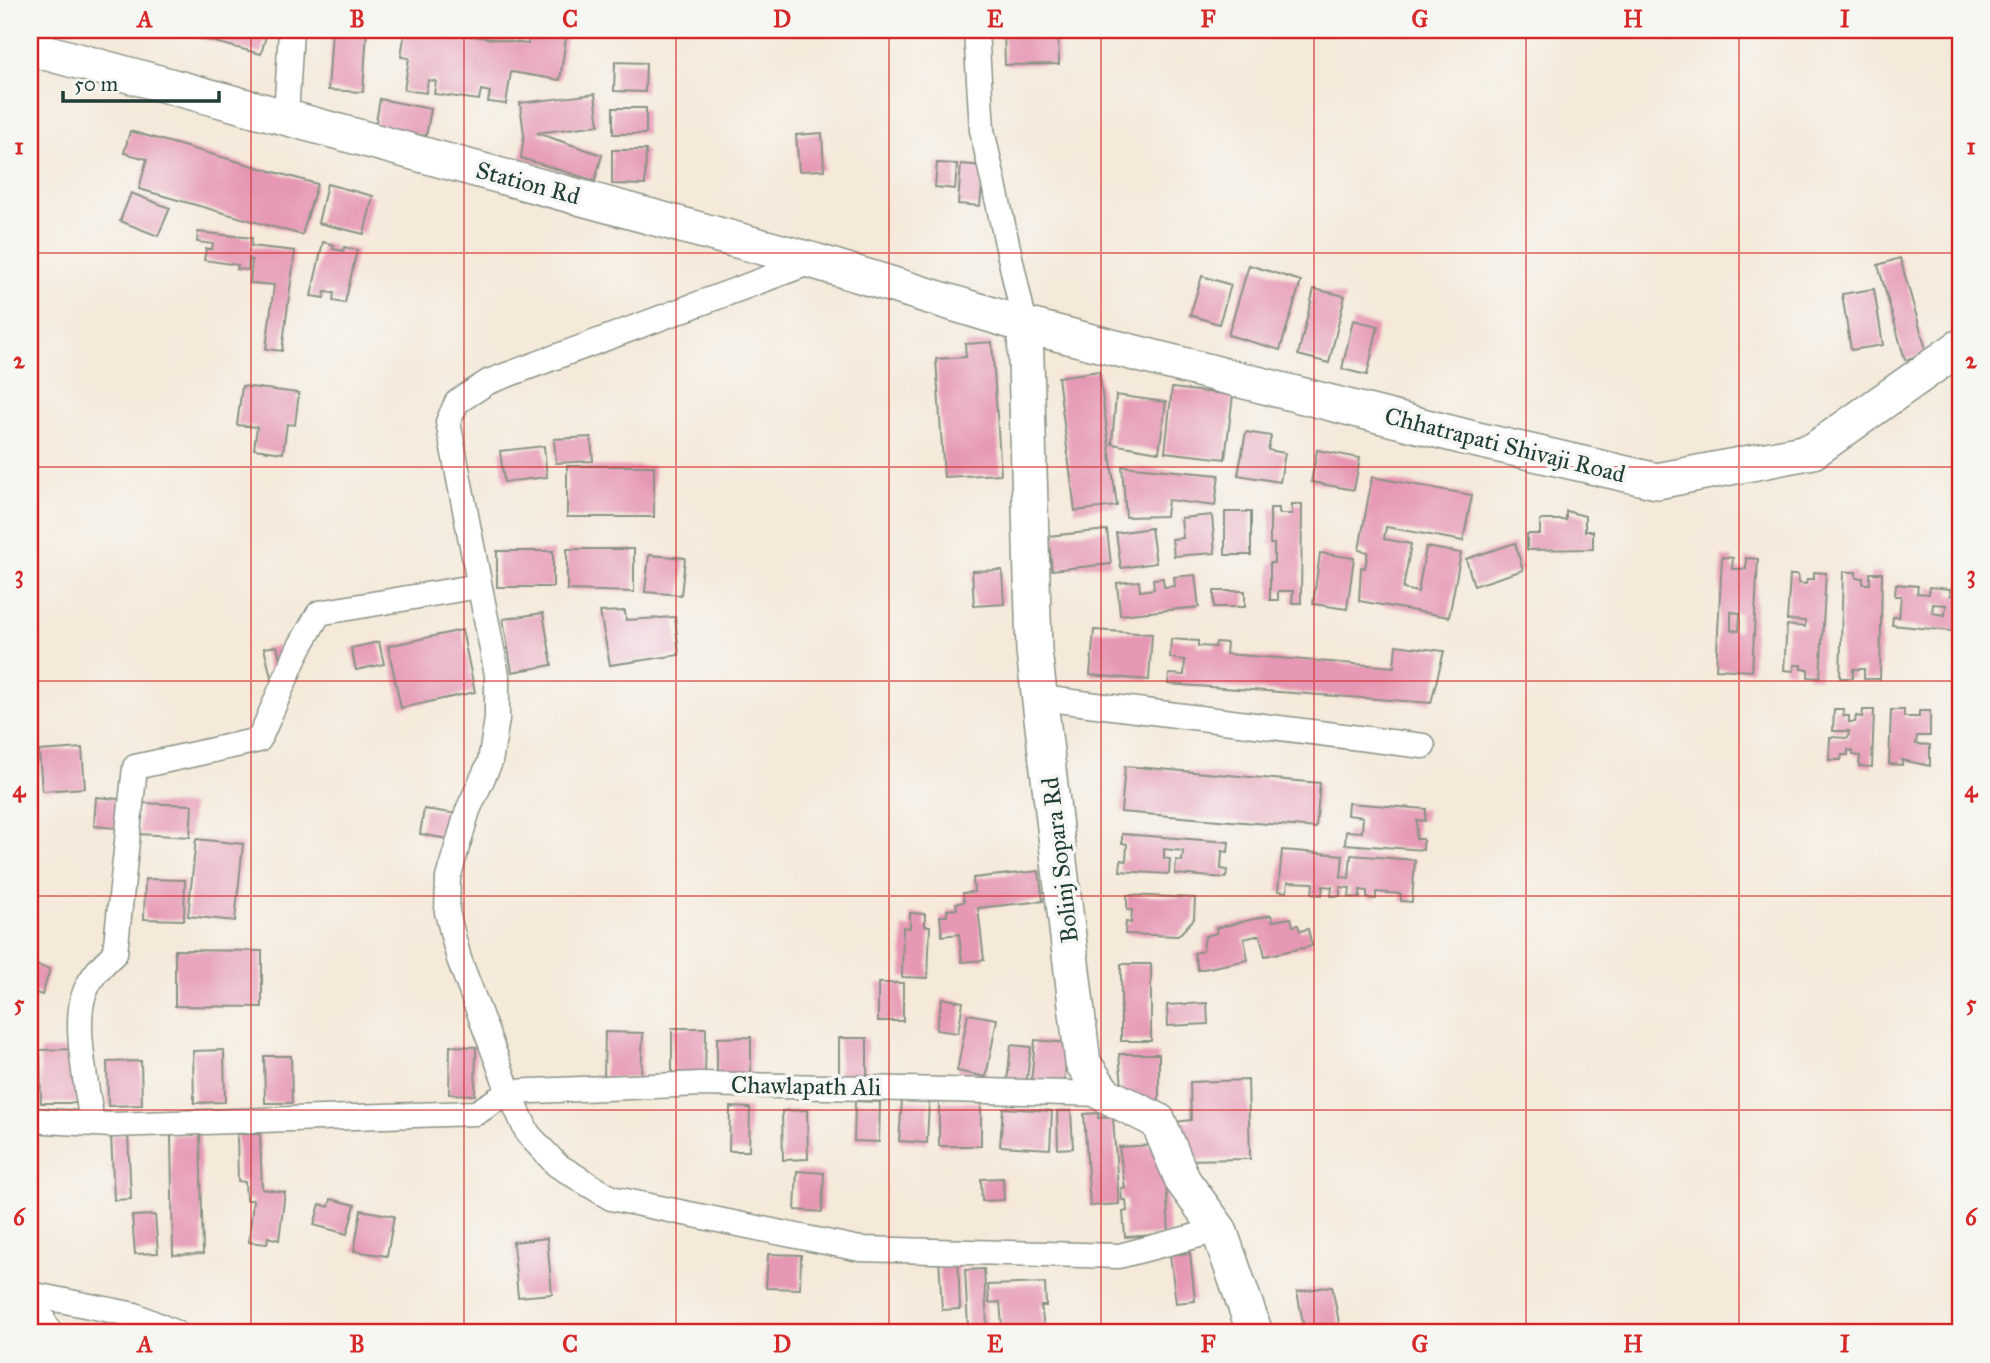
<svg xmlns="http://www.w3.org/2000/svg" width="1990" height="1363" viewBox="0 0 1990 1363" font-family="'IM FELL Great Primer',serif">
	<style>
		.building { fill: #e697b3; fill-rule: evenodd }
		.lines { fill: none; stroke-linecap: round; stroke-linejoin: round }
		.minor-casing { stroke: #8a9386; stroke-width: 27 }
		.secondary-casing { stroke: #8a9386; stroke-width: 38 }
		.minor { stroke: #fff; stroke-width: 24 }
		.secondary { stroke: #fff; stroke-width: 35 }
		.grid { fill: none; stroke: #d62828; stroke-width: 2; stroke-opacity: 0.55 }
		.labels { text-anchor: middle; stroke-width: 7; stroke-linejoin: round; paint-order: stroke }
		.street-label { font-size: 24px; fill: #1f3d34; stroke: #f6f6f2 }
		.neatline { fill: none; stroke: #d62828; stroke-width: 2.5 }
		.grid-label { font-size: 23px; text-anchor: middle; font-weight: bold; fill: #d62828 }
	</style>
	<rect width="100%" height="100%" fill="#f6f6f2"/>
	<filter id="ink" filterUnits="userSpaceOnUse"><feTurbulence type="fractalNoise" baseFrequency=".0143" numOctaves="2"/><feDisplacementMap in="SourceGraphic" scale="14" xChannelSelector="R" yChannelSelector="G"/><feConvolveMatrix kernelMatrix="1 2 1 2 8 2 1 2 1" color-interpolation-filters="sRGB"/></filter>
	<filter id="wash" filterUnits="userSpaceOnUse"><feTurbulence type="fractalNoise" baseFrequency=".00686" numOctaves="4" result="noise"/><feDisplacementMap in="SourceGraphic" scale="28" xChannelSelector="R" yChannelSelector="G"/><feGaussianBlur stdDeviation="1.57" result="paint"/><feColorMatrix in="noise" values="0 0 0 0 0 0 0 0 0 0 0 0 0 0 0 0 0 1.4 0 .05"/><feComposite in="paint" operator="in"/></filter>
	<g filter="url(#wash)">
		<rect width="100%" height="100%" fill="#f5e9d9"/>
		<g id="blocks">
			<path class="building" d="M258 30 257 33 266 36 261 54 172 31Z
				M332 30H367L363 92 328 90Z
				M405 30H430L528 44 530 30 567 31 560 80 511 72 506 104 488 102 490 92 481 90 479 100 434 94 436 81 428 80 426 93 404 90 409 58 401 57Z
				M1058 30 1059 64 1005 65 1004 32Z
				M615 62 646 63 645 92 614 91Z
				M595 94 599 125 537 133 602 155 595 181 521 158 524 135 520 103Z
				M380 99 431 109 426 136 375 127Z
				M613 108H646V134H613Z
				M130 131 317 184 302 235 139 189 147 159 124 153Z
				M822 133 824 170 799 171 796 135Z
				M612 150H646L645 185 612 184Z
				M937 163 957 164 955 189 935 187Z
				M961 164 984 166 980 206 958 204Z
				M327 184 373 196 364 234 318 223Z
				M131 193 170 208 158 236 120 221Z
				M198 232 252 238 251 246 295 251 282 351 266 349 274 285 250 283 252 260 249 259 248 270 237 269 238 265 204 260 206 249H212L213 244 197 242Z
				M323 242 334 245 333 249 343 251 344 247 357 250 345 303 333 301 334 293 325 292 324 298 311 296Z
				M1900 258 1927 353 1905 360 1878 265Z
				M1249 265 1301 281 1280 350 1228 335Z
				M1202 276 1231 285 1219 324 1190 315Z
				M1314 289 1345 296 1329 363 1298 355Z
				M1874 289 1883 345 1851 350 1842 294Z
				M1353 320 1378 326 1367 375 1342 369Z
				M992 342 1001 474 944 477 936 359 966 357 965 344Z
				M1099 371 1117 506 1075 511 1058 377Z
				M242 386 299 393 295 425 287 424 283 453 254 449 257 427 237 425Z
				M1172 388 1233 395 1225 459 1165 452Z
				M1116 395 1166 402 1159 452 1112 444Z
				M1246 432 1271 436 1268 450 1285 453 1280 482 1238 475Z
				M591 437 593 461 556 463 554 439Z
				M544 446 547 477 504 482 500 451Z
				M1317 450 1360 458 1354 490 1311 482Z
				M567 466H654V517H567Z
				M1122 466 1219 475 1215 506 1168 500 1166 516 1126 517Z
				M1372 477 1472 495 1463 541 1386 527 1384 539 1411 544 1403 589 1418 592 1426 547 1461 553 1449 617 1359 601 1361 567 1365 568 1368 552 1359 550Z
				M1292 504H1302L1301 603H1292L1293 591H1278V600H1270V563H1274V544H1270V508H1279V514H1292Z
				M1566 511 1585 516V531H1593V549L1527 550V534H1540V520H1566Z
				M1225 512H1251V555H1225Z
				M1212 515 1215 553 1174 556 1172 539 1183 538 1181 518Z
				M1151 528 1156 563 1121 568 1116 533Z
				M1107 530 1111 564 1052 570 1048 536Z
				M1515 543 1523 570 1474 586 1466 559Z
				M567 549H634V592L567 590Z
				M497 551H553V587H497Z
				M1320 553 1354 558 1347 609 1313 604Z
				M649 555 685 558 681 595 645 592Z
				M1722 557 1733 558 1732 569H1746V558L1758 559 1752 671 1716 669ZM1731 612 1740 613 1739 631 1731 630Z
				M1002 570 1004 604 974 606 972 571Z
				M1814 572 1826 573 1820 678 1808 677V669H1801V665H1794V671L1784 670 1787 625 1805 627V621L1787 620 1790 575H1798V583L1806 584 1807 579H1814Z
				M1843 572H1856V578H1863V584H1870V573H1882L1880 679H1864V669H1853V678H1840Z
				M1195 575 1199 607 1120 615 1117 583 1139 581 1140 591 1154 589 1153 579 1163 578 1164 587 1175 586 1174 577Z
				M1896 584 1918 586 1917 593 1929 594V587L1950 589V595L1960 596V632L1892 625 1893 617H1899L1901 596H1895ZM1933 604 1946 605 1945 615 1932 613Z
				M1214 591H1245V607H1214Z
				M625 611 626 620 675 617 679 655 610 665 600 612Z
				M543 613 552 665 512 672 503 619Z
				M462 630 475 692 401 708 388 646Z
				M1094 630 1152 634 1149 680 1090 675Z
				M1171 639 1198 641V646L1215 647 1216 642 1227 643 1226 654 1394 667 1396 645 1444 651 1431 703 1168 684 1169 674 1184 675 1185 660 1170 658Z
				M379 642 384 664 356 670 351 648Z
				M277 646 284 675 271 677 264 648Z
				M1834 709H1844L1843 716H1849V722H1855L1856 716 1862 717 1863 710H1874L1872 767 1859 766 1860 756 1853 755V751L1848 750V755H1842L1841 760H1829L1830 737 1848 738 1849 731H1833Z
				M1891 710H1904V717H1919V711H1930V736H1917L1916 744 1930 745V766L1902 760V765L1889 764Z
				M1954 715 1960 716V739L1953 738Z
				M1953 746H1960V770H1952Z
				M82 748 85 788 42 791 39 751Z
				M1125 766 1320 783 1316 828 1121 812Z
				M96 797 130 800 127 829 94 826Z
				M140 803 192 805 190 837 139 834Z
				M1348 803 1426 809 1425 821 1417 820 1416 839H1423V850L1345 844 1346 831 1362 832 1363 817 1347 815Z
				M424 809 458 814 453 840 420 834Z
				M1122 834 1229 842 1228 852 1222 851 1221 869 1227 870 1226 878 1175 874 1176 860 1182 861 1183 851 1164 849V858L1170 859 1169 874 1120 871 1121 860 1126 861 1127 844 1122 843Z
				M196 839 243 844 235 921 188 916Z
				M1282 850 1343 855 1341 877 1349 878 1351 855 1415 860 1412 902 1401 901V894L1376 892V899L1367 898V891L1360 890V898L1349 897 1350 888 1340 887V896H1331L1332 887 1323 886 1322 895 1312 894 1313 883 1288 882 1287 892 1278 891Z
				M1039 871 1043 901 978 908 984 960 962 962 959 934 942 936 940 916H947V910L957 909 956 903 964 902 963 893 974 892 973 878Z
				M145 879 185 880 184 920 144 919Z
				M1127 895 1195 898 1194 919 1178 936 1125 934 1126 922 1131 923 1132 910H1127Z
				M910 913 925 914V926H930L928 978 902 977 903 927 910 928Z
				M1271 915 1273 921 1291 918 1293 926 1298 925 1300 931 1308 929 1312 946 1265 956 1260 935 1244 939 1248 960 1198 970 1194 953 1203 951 1205 936 1217 933 1216 928Z
				M175 950 262 951V1007L175 1006Z
				M32 964 50 969 42 995 30 991Z
				M1121 964H1151V1041H1121Z
				M878 983H903V1021H878Z
				M942 998 963 1002 958 1033 936 1030Z
				M1207 1003 1208 1024 1168 1026 1167 1005Z
				M968 1014 997 1019 986 1077 957 1071Z
				M672 1028H706L705 1080H672Z
				M605 1032 643 1033 641 1078 604 1077Z
				M751 1037V1079H717V1038Z
				M839 1038H867V1081H839Z
				M1035 1040 1068 1043 1064 1086 1031 1083Z
				M1011 1045 1031 1047 1026 1085 1007 1082Z
				M450 1046 476 1047 475 1095 449 1094Z
				M76 1049 77 1103H41L40 1050Z
				M224 1050 225 1102 194 1103 193 1051Z
				M1119 1054H1159V1104L1123 1097Z
				M264 1056H291L292 1103H265Z
				M141 1061 142 1105 108 1106 107 1062Z
				M1248 1080 1250 1159 1178 1160 1165 1123 1191 1120 1190 1082Z
				M902 1100 929 1102 927 1143 899 1141Z
				M855 1101 880 1102 879 1142 854 1141Z
				M939 1102H981V1146H939Z
				M730 1107 750 1108 749 1151H729Z
				M1003 1108 1052 1111 1050 1149 1000 1146Z
				M807 1110 808 1159 783 1160 782 1111Z
				M1057 1111H1071L1073 1148 1058 1149Z
				M1098 1113V1118L1113 1117 1119 1204 1090 1206 1084 1114Z
				M128 1134 131 1199 114 1200 111 1135Z
				M200 1134 203 1254 173 1255 171 1135Z
				M237 1134H260L262 1189 285 1192 279 1240 268 1237 267 1244 249 1242 253 1200H246L245 1182 238 1181Z
				M1154 1145 1165 1162 1169 1234 1125 1237 1123 1212 1127 1211 1126 1200H1122L1121 1188H1125L1119 1147Z
				M797 1171 824 1173 822 1212 795 1210Z
				M1003 1178 1004 1200 982 1201 981 1179Z
				M331 1199 355 1205 347 1234 314 1225 320 1204 329 1207Z
				M361 1210 394 1216 387 1256 354 1251Z
				M155 1215 158 1253 135 1254 132 1216Z
				M547 1238 552 1294 518 1297 513 1242Z
				M1190 1253 1195 1301 1176 1303 1170 1255Z
				M768 1254 801 1255 800 1289 766 1288Z
				M958 1257 960 1309 942 1310 939 1258Z
				M984 1269 987 1326 968 1327 965 1270Z
				M1045 1283 1046 1306H1041L1045 1333H995V1327L1002 1326 1000 1302 989 1303 988 1285Z
				M1332 1286 1340 1328 1305 1333 1297 1292Z
				M1188 1325 1189 1333H1161V1328Z"/>
		</g>
	</g>
	<g filter="url(#ink)">
		<use href="#blocks" fill-opacity="0" stroke="#8a9386" stroke-width="2"/>
		<g class="lines">
			<g class="minor-casing">
				<path id="minor" d="M976 30 982 130 1025 325
					M286 117 291 30
					M814 261 488 382 457 402 448 422 497 675V719L490 762 468 810 448 878 447 912 459 959 509 1092 528 1134 557 1165 611 1198 860 1249 1119 1256 1219 1230
					M1041 698 1423 746
					M509 1092 702 1084 1104 1094
					M30 1120 112 1125 476 1113 509 1092
					M92 1124C88 1091 72 1022 85 992 91 976 102 965 115 953L135 767 259 740 298 650 319 613 479 586
					M30 1294 135 1315 176 1333
					M30 1294 50 1333"/>
			</g>
			<g class="secondary-casing">
				<path id="secondary" d="M30 48 814 261 1025 325 1469 438 1657 481 1813 451 1960 347
					M1025 325 1034 651 1083 1063 1104 1094 1158 1121 1183 1181 1219 1230 1255 1333"/>
			</g>
			<use href="#minor" class="minor"/>
			<use href="#secondary" class="secondary"/>
		</g>
	</g>
	<path class="grid" d="M251 30V1333M464 30V1333M676 30V1333M889 30V1333M1101 30V1333M1314 30V1333M1526 30V1333M1739 30V1333M30 253H1960M30 467H1960M30 681H1960M30 896H1960M30 1110H1960"/>
	<g class="labels">
		<g class="street-label">
			<text transform="translate(528 183) rotate(15)" y="8">Station Rd</text>
			<text transform="translate(1505 445) rotate(14)" y="8">Chhatrapati Shivaji Road</text>
			<text transform="translate(1060 860) rotate(-97)" y="8">Bolinj Sopara Rd</text>
			<text transform="translate(806 1086) rotate(1)" y="8">Chawlapath Ali</text>
		</g>
	</g>
	<rect width="1990" height="1363" fill="none" stroke="#f6f6f2" stroke-width="77"/>
	<path d="M63 91v10h156v-10" fill="none" stroke="#1f3d34" stroke-width="3.5"/>
	<text x="74" y="91" font-size="21" fill="#1f3d34" stroke="#f6f6f2" stroke-width="5" paint-order="stroke">50 m</text>
	<rect x="38" y="38" width="1914" height="1286" class="neatline"/>
	<g class="grid-label">
		<text x="145" y="27">A</text>
		<text x="357" y="27">B</text>
		<text x="570" y="27">C</text>
		<text x="782" y="27">D</text>
		<text x="995" y="27">E</text>
		<text x="1208" y="27">F</text>
		<text x="1420" y="27">G</text>
		<text x="1633" y="27">H</text>
		<text x="1845" y="27">I</text>
		<text x="19" y="154">1</text>
		<text x="1971" y="154">1</text>
		<text x="19" y="368">2</text>
		<text x="1971" y="368">2</text>
		<text x="19" y="582">3</text>
		<text x="1971" y="582">3</text>
		<text x="19" y="797">4</text>
		<text x="1971" y="797">4</text>
		<text x="19" y="1011">5</text>
		<text x="1971" y="1011">5</text>
		<text x="19" y="1225">6</text>
		<text x="1971" y="1225">6</text>
		<text x="145" y="1352">A</text>
		<text x="357" y="1352">B</text>
		<text x="570" y="1352">C</text>
		<text x="782" y="1352">D</text>
		<text x="995" y="1352">E</text>
		<text x="1208" y="1352">F</text>
		<text x="1420" y="1352">G</text>
		<text x="1633" y="1352">H</text>
		<text x="1845" y="1352">I</text>
	</g>
</svg>
